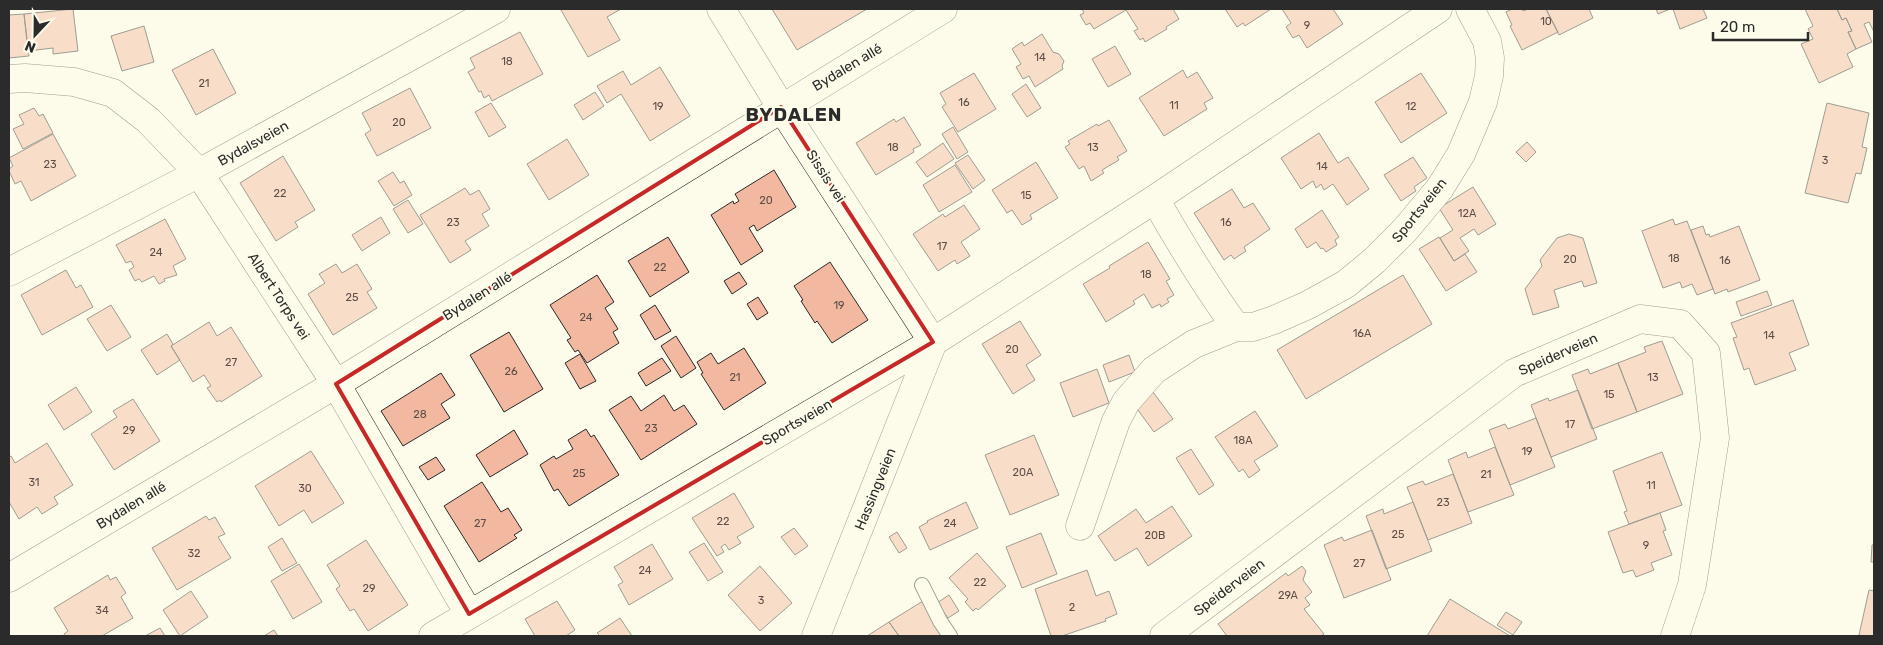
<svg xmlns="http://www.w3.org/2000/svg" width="1883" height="645" viewBox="0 0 1883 645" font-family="Rubik,sans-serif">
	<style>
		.building { fill: #f2b8a0; stroke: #2b2b2b }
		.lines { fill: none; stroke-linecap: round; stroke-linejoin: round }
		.lane-casing { stroke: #2b2b2b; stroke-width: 16 }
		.street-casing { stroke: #2b2b2b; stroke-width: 29 }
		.lane { stroke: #fdfbea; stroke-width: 14 }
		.street { stroke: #fdfbea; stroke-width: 28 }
		.marked { fill: none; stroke: #c62828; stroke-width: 4; stroke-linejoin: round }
		.labels { text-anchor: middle; stroke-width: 4; stroke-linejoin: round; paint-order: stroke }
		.number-label { font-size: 11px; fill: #5d4e48 }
		.street-label { font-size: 14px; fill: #2b2b2b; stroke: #fdfbea }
		.district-label { font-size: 19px; font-weight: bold; letter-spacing: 1px; fill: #2b2b2b; stroke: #fdfbea }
	</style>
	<rect width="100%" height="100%" fill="#fdfbea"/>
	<path class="building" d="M73 9 78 51 53 54V48L28 51 24 14Z
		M563 9H621L607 17 620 40 588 57 561 10Z
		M772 9H867L797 50Z
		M1082 9H1173L1179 19 1166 27 1167 29 1145 42 1143 38 1140 40 1134 31 1138 29 1126 10 1094 29 1090 23 1086 25 1080 15 1084 13Z
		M1225 9H1271L1245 26 1243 23 1237 27Z
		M1282 9H1333L1343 24 1307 48 1299 35 1293 38 1286 27 1291 23Z
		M1512 9H1522L1523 11 1528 9H1546L1558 32 1522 50 1510 26 1512 25 1506 12Z
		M1546 9H1589L1593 18 1559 35Z
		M1656 9H1670L1658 14Z
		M1673 9H1703L1707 18 1680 29Z
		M1805 9H1837L1842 20 1846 18 1852 31 1848 32 1856 49 1847 54 1853 67 1819 83 1801 44 1813 39 1808 29 1813 26Z
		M1837 9H1874V32L1869 22 1864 24 1872 42 1856 49 1848 32 1852 31 1846 18 1842 20Z
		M24 14 29 56 9 58V15Z
		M144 26 154 62 122 71 111 36Z
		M520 32 543 74 492 101 489 95 484 98 481 91 479 92 468 72 475 68 470 58Z
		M1042 34 1053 52 1059 54 1064 61 1062 66 1063 69 1035 87 1029 76 1023 79 1016 67 1021 64 1012 49 1022 42 1024 46Z
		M1115 46 1131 74 1108 87 1092 59Z
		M213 49 236 93 196 115 172 70Z
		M660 67 690 116 650 141 621 94 607 103 597 86 623 71 631 85Z
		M1183 70 1187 78 1197 72 1213 98 1204 103 1207 109 1164 136 1139 98Z
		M974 73 996 109 958 132 942 107 946 104 940 93Z
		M1421 73 1447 113 1401 143 1375 102Z
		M1026 84 1041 108 1027 117 1012 94Z
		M410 88 431 128 377 156 365 134 371 130 362 113Z
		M595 92 604 106 583 120 574 105Z
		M491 103 506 127 489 137 475 112Z
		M1827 103 1869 113 1862 147 1867 148 1861 174 1856 173 1848 203 1805 193Z
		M34 108 39 116 43 114 53 133 23 149 13 129 24 124 19 115Z
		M904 117 921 145 913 149 914 152 876 175 856 143 894 119 896 122Z
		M1109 120 1127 151 1117 157 1119 160 1102 170 1104 173 1091 181 1084 166 1079 169 1065 147 1070 144 1068 141 1097 124 1098 126Z
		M953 127 968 152 957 159 942 134Z
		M1319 133 1338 163 1348 157 1369 189 1347 205 1333 184 1324 190 1321 184 1316 188 1313 181 1301 189 1281 158Z
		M53 134 76 176 31 201 21 181 15 184 9 171V169L13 166 9 158Z
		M567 139 589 175 549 200 527 164Z
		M1527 142 1536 152 1526 162 1516 152Z
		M943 143 954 159 927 177 916 162Z
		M968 155 985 180 973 189 955 163Z
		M283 156 315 210 295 222 298 227 276 241 240 183Z
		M1413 157 1427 178 1414 187 1416 191 1401 201 1384 175Z
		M1036 162 1058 198 1030 215 1032 219 1022 225 1012 210 1007 213 992 190Z
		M955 165 972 192 939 212 923 185Z
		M774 170 796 207 757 231 754 225 749 228 763 251 741 265 711 215 733 201 734 204 739 201 735 194Z
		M393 172 400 183 404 181 412 195 394 206 378 181Z
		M1473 187 1496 224 1478 235 1474 229 1460 238 1469 251 1454 261 1440 238 1453 230 1439 208Z
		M465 188 470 195 479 190 490 209 482 214 489 226 465 241 471 250 450 263 420 215Z
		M1232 189 1244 208 1253 203 1270 229 1244 247 1246 251 1234 259 1231 255 1224 260 1194 213Z
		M408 200 423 224 408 233 393 209Z
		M964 205 980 229 961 242 970 256 957 264 955 260 938 271 913 234 943 214 945 217Z
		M1322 210 1339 237 1335 240 1337 245 1326 252 1323 248 1321 249 1316 242 1307 248 1295 229Z
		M381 217 390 233 362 251 352 235Z
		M165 219 186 259 173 266 177 275 164 279 165 281 159 284 154 276 142 282 139 279 135 281 129 270 134 267 131 261 126 263 116 245Z
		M1673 219 1675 225 1687 221 1713 289 1697 295 1692 284 1682 288 1680 282 1663 288 1642 231Z
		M1703 226 1706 235 1709 234 1710 237 1739 226 1760 280 1728 292 1727 289 1715 294 1691 230Z
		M1569 234 1583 238 1597 283 1584 287 1582 281 1554 290 1559 307 1533 315 1525 289 1542 266 1540 260 1557 238Z
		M668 237 689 272 650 297 628 261Z
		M1439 237 1454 261 1465 254 1477 272 1446 291 1419 249Z
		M1148 242 1170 279 1166 281 1174 295 1167 299 1169 302 1161 307 1160 304 1152 308 1144 294 1133 301 1135 304 1106 322 1083 284 1110 268 1109 266Z
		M830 262 868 320 832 343 817 321 815 323 801 301 803 300 794 286Z
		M336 264 342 273 357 264 372 289 367 292 377 308 333 335 308 294 325 283 319 274Z
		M66 270 76 288 81 285 93 307 42 335 21 295Z
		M739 272 747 284 732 294 724 281Z
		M597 275 614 302 605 308 618 329 613 332 619 343 587 363 578 350 575 352 567 340 571 338 550 305Z
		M1403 275 1432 324 1306 399 1277 350Z
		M1767 291 1772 305 1741 316 1736 302Z
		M758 297 768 313 757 320 747 304Z
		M1793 300 1809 345 1789 353 1796 370 1755 385 1749 368 1744 370 1733 338 1737 337 1731 323Z
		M111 305 131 337 107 351 87 319Z
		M655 305 671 331 655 340 640 315Z
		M1020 321 1041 355 1026 365 1035 380 1013 394 982 344Z
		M209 322 217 336 231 327 262 376 221 402 220 400 217 402 207 388 211 386 204 375 193 382 171 346Z
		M509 332 543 389 504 412 470 355Z
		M167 334 173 344 171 346 180 360 157 375 141 350Z
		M676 336 696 368 681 378 661 346Z
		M1662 341 1683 394 1637 412 1618 363 1646 352 1644 347Z
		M744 348 766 383 724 410 701 374 703 373 697 362 711 353 718 364Z
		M580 354 596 381 580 389 565 363Z
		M1129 355 1135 372 1109 382 1103 365Z
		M662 358 671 371 646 386 638 373Z
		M1618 363 1637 412 1592 429 1572 375 1588 369 1590 374Z
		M1097 369 1109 403 1073 417 1060 383Z
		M441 373 455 395 441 404 450 418 403 446 381 411Z
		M76 387 92 412 64 430 48 405Z
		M1578 390 1597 439 1551 457 1531 405 1548 398 1549 401Z
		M1153 392 1173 419 1154 432 1135 406Z
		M664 395 674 411 684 405 697 424 641 460 609 410 631 396 641 411Z
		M133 399 160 441 114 470 91 434 117 417 113 411Z
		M1255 411 1278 446 1254 461 1260 470 1249 478 1243 469 1239 472 1215 437Z
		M1536 418 1555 467 1510 485 1489 430 1505 424 1508 429Z
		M586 429 591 437 594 435 619 475 569 506 558 489 554 491 540 465 554 456 556 459 573 449 568 440Z
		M514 430 528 454 490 477 476 455Z
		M1034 435 1059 495 1010 515 985 455Z
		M47 443 73 485 54 497 58 504 42 514 37 507 19 519 9 502V457L11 456 15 463Z
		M1495 447 1514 495 1468 512 1448 460 1466 452 1468 458Z
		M1191 449 1214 485 1199 495 1176 458Z
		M311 451 344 503 312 523 304 510 279 526 255 486Z
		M1662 452 1682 505 1629 524 1624 512 1627 511 1613 471Z
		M436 457 445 470 428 480 419 467Z
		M1453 474 1472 523 1428 540 1407 487 1423 481 1425 485Z
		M482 482 501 512 508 508 522 530 514 535 517 538 479 562 444 506Z
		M734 493 754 527 737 537 741 543 729 550 725 544 721 547 724 552 717 556 692 518Z
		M966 502 978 528 930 550 919 527 928 522 927 521Z
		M1413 502 1432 551 1386 569 1366 516 1383 509 1384 514Z
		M1172 506 1192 536 1148 566 1137 548 1115 561 1098 536 1136 509 1146 523Z
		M1660 513 1666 530 1663 531 1672 555 1651 563 1654 570 1636 577 1633 570 1623 573 1608 532Z
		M206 516 209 520 215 517 225 534 218 537 231 558 177 590 152 548Z
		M794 528 808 546 795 555 781 537Z
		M1372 530 1391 580 1344 598 1324 545 1342 537 1344 541Z
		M897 532 907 548 899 553 889 537Z
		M1041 533 1057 574 1022 588 1006 547Z
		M282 538 297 563 282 571 268 547Z
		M366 540 408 605 368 631 354 609 350 611 336 589 340 586 327 565Z
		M704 543 723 572 708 581 689 552Z
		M652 544 673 579 629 605 618 585 623 582 614 567Z
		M1872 545H1874V562H1871Z
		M977 553 1006 586 978 610 976 608 973 611 965 602 968 599 949 578Z
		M299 564 322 602 293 619 271 581Z
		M760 566 792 603 760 631 728 595Z
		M1302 566 1306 571 1303 580 1312 592 1305 598 1310 605 1304 609 1324 634 1321 636H1227L1218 624 1286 573 1288 576Z
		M1087 570 1096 596 1109 591 1117 614 1105 619 1106 621 1062 636H1051L1035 589Z
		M108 575 110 580 116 577 126 593 121 597 133 618 102 636H65L64 634 68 631 54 608Z
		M1869 590 1874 591V636H1863L1859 635Z
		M191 591 208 617 180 636 163 610Z
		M949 595 959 611 948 618 937 603Z
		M1450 599 1510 636H1427Z
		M557 601 575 630 566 636H535L525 619Z
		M923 601 943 636H899L889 622Z
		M1506 612 1522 622 1513 635 1497 625Z
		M620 618 632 636H600L597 633Z
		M889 622 899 636H867Z
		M160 628 165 636H145Z
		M274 630 278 636H264Z"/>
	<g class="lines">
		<g class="lane-casing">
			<path id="lane" d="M922 585 940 621 950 636"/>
		</g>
		<g class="street-casing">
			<path id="street" d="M721 9 781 107 933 342
				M9 79 25 78 74 82 113 93 148 120 199 173 336 384 469 614
				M1155 199C1180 243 1206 286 1236 327
				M9 272 199 173 496 9
				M1080 526 1116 421 1126 402 1154 370 1194 344 1236 327H1253L1274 320 1308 305 1346 284 1375 260 1405 230 1440 188 1461 154 1483 102 1489 76 1490 58 1487 41 1470 9
				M9 578 336 384 943 9
				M433 636 933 342 1155 199 1438 9
				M816 636 933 342
				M1164 636 1514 373 1640 319 1680 324 1706 353 1715 438 1692 585 1675 636"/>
		</g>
		<use href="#lane" class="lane"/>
		<use href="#street" class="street"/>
	</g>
	<path d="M0 0H1883V645H0ZM781 107 933 342 469 614 336 384Z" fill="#fdfbea" fill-opacity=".55" fill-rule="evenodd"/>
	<path class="marked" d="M781 107 933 342 469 614 336 384Z"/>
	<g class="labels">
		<g class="number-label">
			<text x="1546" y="25">10</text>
			<text x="1307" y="29">9</text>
			<text x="1040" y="61">14</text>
			<text x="507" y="65">18</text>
			<text x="204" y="87">21</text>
			<text x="964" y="106">16</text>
			<text x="1174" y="109">11</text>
			<text x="658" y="110">19</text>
			<text x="1411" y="110">12</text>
			<text x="399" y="126">20</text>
			<text x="893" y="151">18</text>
			<text x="1093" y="151">13</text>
			<text x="1825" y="164">3</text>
			<text x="50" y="168">23</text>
			<text x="1322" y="170">14</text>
			<text x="280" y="197">22</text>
			<text x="1026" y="199">15</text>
			<text x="766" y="204">20</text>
			<text x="1467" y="217">12A</text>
			<text x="453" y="226">23</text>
			<text x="1226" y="226">16</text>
			<text x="942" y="250">17</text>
			<text x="156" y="256">24</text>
			<text x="1674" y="262">18</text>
			<text x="1570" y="263">20</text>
			<text x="1725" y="264">16</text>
			<text x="660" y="271">22</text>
			<text x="1146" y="278">18</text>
			<text x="352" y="301">25</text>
			<text x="839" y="309">19</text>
			<text x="586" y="321">24</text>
			<text x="1362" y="337">16A</text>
			<text x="1769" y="339">14</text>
			<text x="1012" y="353">20</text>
			<text x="231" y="366">27</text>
			<text x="511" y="375">26</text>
			<text x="735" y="381">21</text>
			<text x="1653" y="381">13</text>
			<text x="1609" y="398">15</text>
			<text x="420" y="418">28</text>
			<text x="1570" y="428">17</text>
			<text x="651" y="432">23</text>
			<text x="129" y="434">29</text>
			<text x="1243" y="444">18A</text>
			<text x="1527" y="455">19</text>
			<text x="1023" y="476">20A</text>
			<text x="579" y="477">25</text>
			<text x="1486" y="478">21</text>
			<text x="34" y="486">31</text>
			<text x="1651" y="489">11</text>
			<text x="305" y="492">30</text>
			<text x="1443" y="506">23</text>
			<text x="723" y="525">22</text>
			<text x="480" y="527">27</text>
			<text x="950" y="527">24</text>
			<text x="1398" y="538">25</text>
			<text x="1155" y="539">20B</text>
			<text x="1646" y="549">9</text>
			<text x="194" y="557">32</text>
			<text x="1359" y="567">27</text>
			<text x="645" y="574">24</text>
			<text x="980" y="586">22</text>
			<text x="369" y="592">29</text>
			<text x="1288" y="599">29A</text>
			<text x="761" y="604">3</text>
			<text x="1072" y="611">2</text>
			<text x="102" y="614">34</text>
		</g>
		<g class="street-label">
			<text transform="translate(847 67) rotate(-31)" y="5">Bydalen allé</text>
			<text transform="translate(253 143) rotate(-29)" y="5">Bydalsveien</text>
			<text transform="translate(826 176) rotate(57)" y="5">Sissis vei</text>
			<text transform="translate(1419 210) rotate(-51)" y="5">Sportsveien</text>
			<text transform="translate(279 296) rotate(57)" y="5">Albert Torps vei</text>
			<text transform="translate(477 296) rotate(-32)" y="5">Bydalen allé</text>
			<text transform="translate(1558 354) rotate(-24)" y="5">Speiderveien</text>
			<text transform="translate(797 422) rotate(-30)" y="5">Sportsveien</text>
			<text transform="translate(875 489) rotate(-68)" y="5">Hassingveien</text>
			<text transform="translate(131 505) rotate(-31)" y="5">Bydalen allé</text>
			<text transform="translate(1229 587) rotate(-37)" y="5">Speiderveien</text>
		</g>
		<g class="district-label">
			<text x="794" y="121">BYDALEN</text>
		</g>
	</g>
	<rect width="1883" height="645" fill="none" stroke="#2b2b2b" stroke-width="20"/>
	<g transform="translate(35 35) rotate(202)" stroke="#fdfbea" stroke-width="4" paint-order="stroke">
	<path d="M0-4L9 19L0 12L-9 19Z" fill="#2b2b2b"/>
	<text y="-8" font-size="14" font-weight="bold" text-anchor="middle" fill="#2b2b2b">N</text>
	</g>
	<path d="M1713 32v8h95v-8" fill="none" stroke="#2b2b2b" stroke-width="2.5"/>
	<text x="1720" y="32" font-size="15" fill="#2b2b2b" stroke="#fdfbea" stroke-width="4" paint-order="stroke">20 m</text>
</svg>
